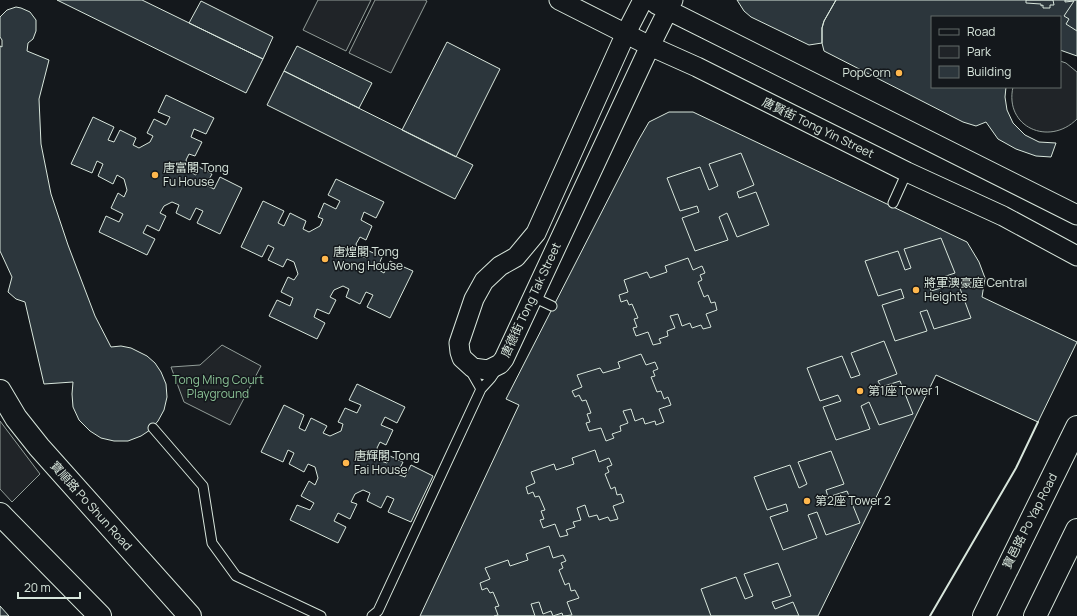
<svg xmlns="http://www.w3.org/2000/svg" width="1077" height="616" viewBox="0 0 1077 616" font-family="Manrope,'Noto Sans TC',sans-serif">
	<style>
		.green { fill: #202428; stroke: #939e99 }
		.building { fill: #2c363c; stroke: #d8e6dc }
		.lines { fill: none; stroke-linecap: round; stroke-linejoin: round }
		.lane-casing { stroke: #d8e6dc; stroke-width: 11 }
		.street-casing { stroke: #d8e6dc; stroke-width: 21 }
		.secondary-casing { stroke: #d8e6dc; stroke-width: 24 }
		.primary-casing { stroke: #d8e6dc; stroke-width: 24 }
		.lane { stroke: #14181c; stroke-width: 9 }
		.street { stroke: #14181c; stroke-width: 19 }
		.secondary { stroke: #14181c; stroke-width: 22 }
		.primary { stroke: #14181c; stroke-width: 22 }
		.wall { stroke: #d8e6dc; stroke-width: 2 }
		.poi-dot { fill: #ffb74d; stroke: #14181c; stroke-width: 1.5 }
		.labels { text-anchor: middle; stroke-width: 3; stroke-linejoin: round; paint-order: stroke }
		.poi-label { font-size: 12px; fill: #d8e6dc; stroke: #14181c; text-anchor: start }
		.street-label { font-size: 12px; fill: #d8e6dc; stroke: #14181c }
		.park-label { font-size: 12px; fill: #8ac095; stroke: #14181c }
	</style>
	<rect width="100%" height="100%" fill="#14181c"/>
	<path class="green" d="M318 0H371L346 51 303 30Z
		M375 0H425L427 1 391 73 349 53Z
		M1060 61 1066 63 1077 72V119C1049 147 1004 127 1013 87H1060Z
		M222 345 261 366 230 425 184 402 171 367 200 365Z
		M0 421 40 474 12 502 0 489Z"/>
	<path class="building" d="M57 0H142L263 59 246 93Z
		M737 0H836L824 21 822 28V43L809 45 751 17 744 11Z
		M836 0H1077V56L1060 50V17H932V87H1006L1005 97 1007 110 1013 123 1025 135 1039 142 1056 143 1051 157 1036 156 1016 149 998 139 986 122 976 126 963 122 824 51 822 43V28L824 21Z
		M1026 0H1053L1054 5H1050V8H1043V5L1041 6V4L1026 3Z
		M1065 0H1077V31L1066 24 1069 19 1064 16 1074 1 1065 2Z
		M201 1 273 37 263 59 189 23Z
		M16 7 21 8 30 12 36 20V31L33 39 28 43 27 51 49 60 39 99 41 144 51 194 68 245 95 316 111 347 121 346 131 348 147 356 155 363 161 372 166 384 167 397 164 410 158 421 150 430 141 436 128 441H114L101 438 90 431 79 420 73 407 72 394 73 382 44 384 25 302 16 299 8 292 12 277 0 251V46L2 47V40L0 37V17L7 10Z
		M447 42 500 69 456 157 402 130Z
		M297 46 372 83 359 108 284 71Z
		M284 71 473 165 455 199 267 105Z
		M166 95 214 118 206 134 194 129 191 137 202 142 195 156 189 154 186 160 190 172 196 175 199 167 212 174 206 185 214 189 220 177 242 188 220 234 197 223 203 211 196 208 190 220 176 213 179 205 172 202 164 206 160 213 166 216 159 231 147 225 143 233 155 239 147 255 99 232 106 216 119 222 123 214 111 208 118 193 124 197 127 190 124 179 117 175 113 184 98 176 103 164 97 161 92 173 71 164 93 117 114 127 108 140 114 142 120 130 136 138 133 145 139 148 150 142 153 136 147 133 154 119 166 125 170 117 158 112Z
		M669 112H693L967 242 979 262 985 278 982 297 1077 342 1038 422 936 375 818 616H420L519 405 506 399 638 141 649 122Z
		M741 153 754 185 737 192 739 198 756 192 769 225 737 237 727 213 719 217 728 240 695 251 682 218 699 212 697 206 680 211 667 178 700 167 709 190 718 186 709 164Z
		M336 179 384 202 376 218 364 212 361 220 372 226 366 240 360 237 356 244 360 256 366 258 369 251 382 257 377 269 384 273 390 261 413 271 390 318 367 307 373 295 366 292 360 304 346 297 349 289 343 286 334 290 330 297 336 300 329 314 317 309 314 317 325 323 317 339 269 316 277 300 290 306 293 298 281 292 288 277 294 280 298 274 294 262 287 259 283 267 268 260 274 248 268 245 262 257 241 247 263 201 284 211 278 223 284 226 290 213 306 221 303 229 309 232 320 226 323 219 318 217 324 203 336 209 340 201 328 195Z
		M941 238 955 273 928 282 931 291 958 283 971 318 934 329 927 310 920 312 927 331 895 341 882 305 904 298 901 289 878 296 865 261 898 251 905 270 911 268 904 249Z
		M688 258 693 270 702 266 705 273 700 275 702 280 698 282 704 297 708 295 711 303 715 302 717 310 706 314 711 327 703 329 701 325 692 328 690 323 682 326 678 314 670 316 675 328 667 331 668 336 659 339 661 343 653 345 648 332 636 336 633 328 637 327 634 319 638 318 632 304 629 305 627 300 621 302 619 295 628 292 624 280 647 272 650 278 667 272 665 266Z
		M884 341 897 374 878 381 881 387 900 381 913 414 879 425 869 402 861 406 870 429 836 440 823 407 841 401 838 395 820 401 807 368 842 356 851 378 860 375 851 353Z
		M641 354 646 365 655 362 658 369 653 371 655 376 651 377 657 392 661 391 664 399 668 397 671 405 659 409 664 422 656 425 655 421 645 424 643 418 635 421 631 409 623 411 628 423 620 426 621 431 612 434 614 438 606 441 601 428 589 431 586 423 590 422 587 414 591 413 586 400 582 401 579 395 575 397 572 391 582 387 577 375 600 368 603 373 620 368 618 362Z
		M357 384 405 407 397 423 385 417 381 425 393 430 386 445 380 442 377 448 381 461 387 463 390 456 403 462 397 474 405 477 411 465 433 476 411 522 388 512 394 499 387 496 381 508 367 501 370 493 363 490 355 494 351 502 357 504 350 519 338 513 334 521 346 527 338 543 290 520 297 505 310 510 314 503 301 496 309 481 315 485 318 478 315 467 308 464 304 472 289 464 294 453 288 450 283 462 261 452 284 405 304 415 299 428 305 431 311 418 327 426 323 433 330 436 341 431 343 424 338 422 345 408 357 413 361 405 349 400Z
		M595 450 599 462 609 458 612 465 607 467 609 472 605 474 611 489 615 487 617 495 621 494 624 502 613 506 618 519 610 521 608 517 599 520 597 515 589 517 585 505 577 508 581 520 573 522 575 527 566 530 568 535 560 537 555 524 543 528 540 520 544 519 541 511 545 510 539 496 535 497 533 492 528 494 526 487 535 483 531 472 554 464 556 470 574 464 572 458Z
		M831 451 844 484 826 490 828 497 847 491 860 523 826 535 817 512 808 515 817 538 783 550 770 517 788 511 786 504 767 510 754 477 790 465 799 488 807 484 798 462Z
		M549 546 553 558 563 555 566 561 561 563 563 568 559 570 565 585 569 583 571 591 575 590 579 598 567 602 572 615 563 616 562 613 553 616 551 611 543 614 539 602 531 604 535 616H494L498 615 495 607 499 606 493 592 490 593 487 588 482 590 480 583 490 579 485 568 508 560 510 566 528 560 526 554Z
		M778 563 791 596 772 602 775 609 793 602 799 616H711L701 589 736 577 745 599 753 596 744 574Z
		M0 606 9 616H0Z"/>
	<g class="lines">
		<g class="lane-casing">
			<path id="lane" d="M893 203 907 172
				M533 297 552 306
				M469 368 481 389
				M153 428 203 486 212 543 236 576 321 616
				M372 616 378 611 481 389 491 378 497 369"/>
		</g>
		<g class="street-casing">
			<path id="street" d="M559 0 650 46 697 67 907 172 1003 216 1077 256
				M643 0 626 33 536 233 516 257 500 266 484 281 474 299 459 343 460 352 462 358 473 368 488 370 500 364 504 359 650 46 673 0
				M656 4 1077 215"/>
		</g>
		<g class="secondary-casing">
			<path id="secondary" d="M984 616 1077 427
				M1035 616 1077 530"/>
		</g>
		<g class="primary-casing">
			<path id="primary" d="M0 391 16 418 39 447 190 616
				M0 514 100 616"/>
		</g>
		<use href="#lane" class="lane"/>
		<use href="#street" class="street"/>
		<use href="#secondary" class="secondary"/>
		<use href="#primary" class="primary"/>
		<path class="wall" d="M930 616 1016 468 1038 422"/>
	</g>
	<g class="poi-dot">
		<circle cx="899" cy="73" r="4"/>
		<circle cx="155" cy="175" r="4"/>
		<circle cx="325" cy="259" r="4"/>
		<circle cx="916" cy="290" r="4"/>
		<circle cx="860" cy="391" r="4"/>
		<circle cx="346" cy="463" r="4"/>
		<circle cx="807" cy="501" r="4"/>
	</g>
	<g class="labels">
		<g class="poi-label">
			<text x="891" y="77" text-anchor="end">PopCorn</text>
			<text x="163" y="172">唐富閣 Tong<tspan x="163" dy="14">Fu House</tspan></text>
			<text x="333" y="256">唐煌閣 Tong<tspan x="333" dy="14">Wong House</tspan></text>
			<text x="924" y="287">將軍澳豪庭 Central<tspan x="924" dy="14">Heights</tspan></text>
			<text x="868" y="395">第1座 Tower 1</text>
			<text x="354" y="460">唐輝閣 Tong<tspan x="354" dy="14">Fai House</tspan></text>
			<text x="815" y="505">第2座 Tower 2</text>
		</g>
		<g class="street-label">
			<text transform="translate(818 128) rotate(26)" y="4">唐賢街 Tong Yin Street</text>
			<text transform="translate(531 300) rotate(-65)" y="4">唐德街 Tong Tak Street</text>
			<text transform="translate(91 506) rotate(48)" y="4">寶順路 Po Shun Road</text>
			<text transform="translate(1030 521) rotate(-63)" y="4">寶邑路 Po Yap Road</text>
		</g>
		<g class="park-label">
			<text x="218" y="384">Tong Ming Court<tspan x="218" dy="14">Playground</tspan></text>
		</g>
	</g>
	<rect x="931" y="16" width="130" height="72" fill="#14181c" stroke="#626a69"/>
	<rect x="939" y="29" width="20" height="6" fill="#14181c" stroke="#626a69"/>
	<text x="967" y="36" font-size="12" fill="#d8e6dc">Road</text>
	<rect x="939" y="46" width="20" height="12" fill="#202428" stroke="#626a69"/>
	<text x="967" y="56" font-size="12" fill="#d8e6dc">Park</text>
	<rect x="939" y="66" width="20" height="12" fill="#2c363c" stroke="#626a69"/>
	<text x="967" y="76" font-size="12" fill="#d8e6dc">Building</text>
	<path d="M18 592v6h62v-6" fill="none" stroke="#d8e6dc" stroke-width="2"/>
	<text x="24" y="592" font-size="12" fill="#d8e6dc" stroke="#14181c" stroke-width="3" paint-order="stroke">20 m</text>
</svg>
